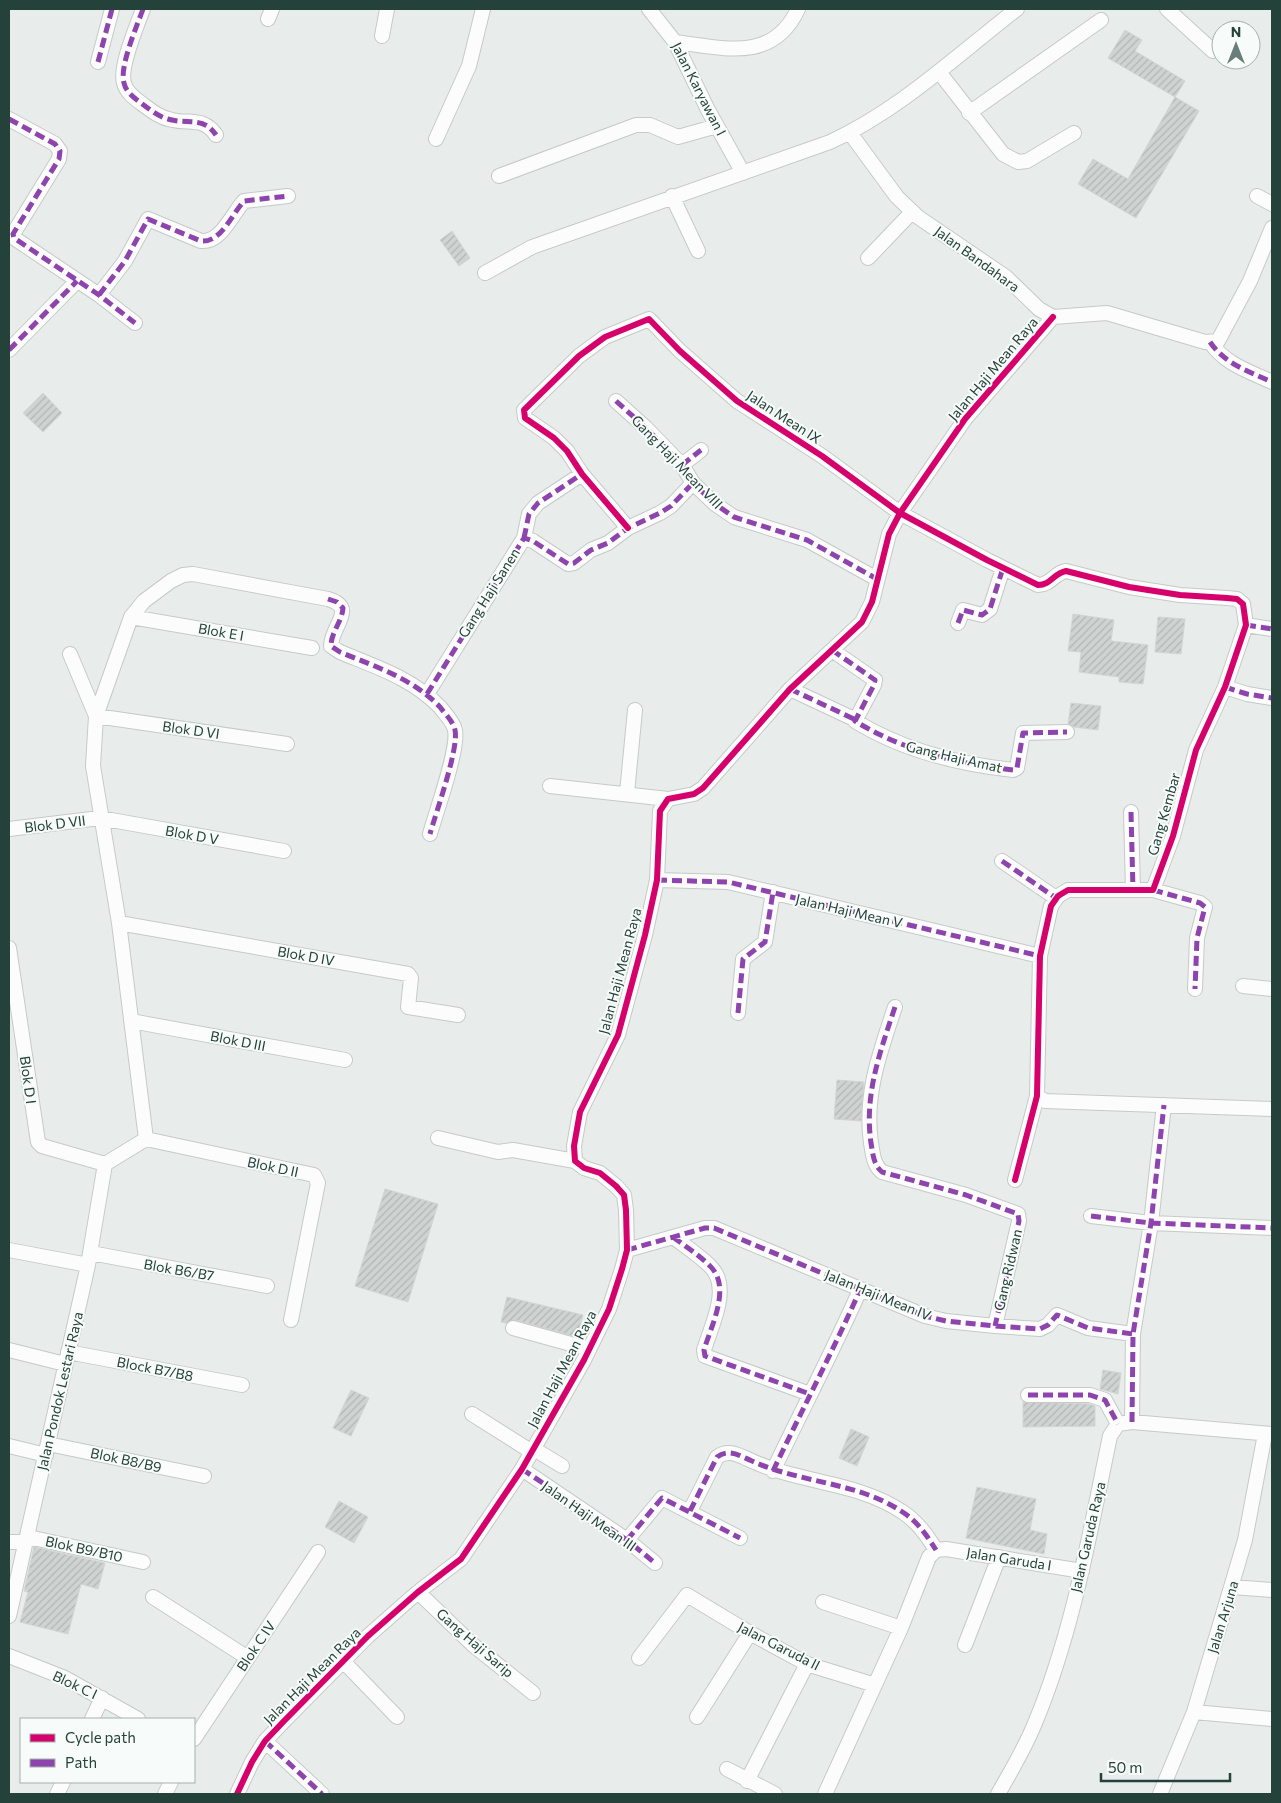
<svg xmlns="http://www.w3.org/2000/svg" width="1281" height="1803" viewBox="0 0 1281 1803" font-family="Commissioner,sans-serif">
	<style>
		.building { fill: url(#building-hatch); stroke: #d1d6d4 }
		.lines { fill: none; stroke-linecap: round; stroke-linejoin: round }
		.street-casing { stroke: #c5cac8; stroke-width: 16 }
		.street { stroke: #fcfcfc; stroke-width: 14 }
		.quiet { stroke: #8e44ad; stroke-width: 5; stroke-dasharray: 10 5; stroke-linecap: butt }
		.cycleway-casing { stroke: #f7fbf9; stroke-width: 9 }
		.cycleway { stroke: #d6006c; stroke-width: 6 }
		.labels { text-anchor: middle; stroke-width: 4; stroke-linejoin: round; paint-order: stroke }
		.street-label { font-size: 14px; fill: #24423a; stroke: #f7fbf9 }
	</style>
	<defs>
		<pattern id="building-hatch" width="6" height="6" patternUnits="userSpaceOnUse" patternTransform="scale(1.25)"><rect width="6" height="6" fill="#cfd4d2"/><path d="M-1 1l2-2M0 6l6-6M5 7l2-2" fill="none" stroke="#b2b7b5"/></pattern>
	</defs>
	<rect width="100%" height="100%" fill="#e8edeb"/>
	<path class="building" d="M1125 30 1142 40 1135 51 1185 81 1175 97 1108 58Z
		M1175 97 1199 111 1136 218 1078 184 1093 159 1128 179Z
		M452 231 470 258 459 266 440 240Z
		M43 393 62 413 43 432 23 413Z
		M1073 614 1114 620 1111 641 1148 645 1143 684 1119 682V677L1079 672 1081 652 1068 651Z
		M1158 617 1185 619 1181 654 1155 652Z
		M1071 703 1101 706 1098 730 1074 727 1068 724Z
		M837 1080 864 1082 861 1121 834 1119Z
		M385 1189 438 1204 408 1302 355 1286Z
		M507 1297 583 1315 577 1337 515 1320 506 1323 501 1322Z
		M1103 1370 1121 1373 1118 1394 1100 1389Z
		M351 1390 369 1398 351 1436 333 1428Z
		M1023 1402 1089 1404 1095 1406V1426L1023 1427Z
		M851 1429 869 1437 857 1466 839 1458Z
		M977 1487 1036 1499 1030 1530 1047 1534 1044 1554 966 1538Z
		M339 1501 368 1517 354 1543 325 1527Z
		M34 1547 105 1563 98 1589 81 1584 68 1634 20 1622 28 1592 24 1591Z"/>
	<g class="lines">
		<g class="street-casing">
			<path id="street" d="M143 9C137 26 119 67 124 83 126 93 137 100 145 106 153 112 161 118 172 120 190 124 204 117 216 135
				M649 9 675 42 708 110 743 173
				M1167 9 1213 51
				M268 19 272 9
				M382 36 387 9
				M675 42C724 48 773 63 798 9
				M98 62 112 9
				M939 72 1003 154 1018 162 1027 161 1074 133
				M969 113 1101 20
				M9 119 55 144 60 151 59 159 13 234 14 238 99 295 135 323
				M850 133 897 197 918 217 1006 277 1039 309 1053 317 1107 313 1205 342 1218 341 1250 281 1272 228
				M436 139 469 66 483 9
				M499 176 636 125H650L678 137 717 126
				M672 196 698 251
				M1257 196 1272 204
				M868 258 912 212
				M485 273 532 247 830 142C900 110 957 55 1017 9
				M99 295 125 261 148 219 201 241C221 243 232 214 244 201L288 196
				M1210 342C1225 364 1248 371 1272 382
				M9 350 77 281
				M616 401 646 428 682 465 693 483 715 504 734 517 807 540 877 579
				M682 465 701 450
				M628 528 582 474 567 451 554 438 525 418 524 410 579 356 605 337 649 319 680 351 737 401 822 456 900 513 987 560 1038 585C1051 585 1054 573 1066 571L1129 587 1180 595 1227 598 1237 599 1243 604 1246 625 1225 687 1196 750 1173 836 1153 890H1068L1058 896 1051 906 1040 956 1037 1096 1015 1180
				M524 538 529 514 538 503 582 474
				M131 617 312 648
				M958 623 963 610 982 615 990 609 1003 568
				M1246 625 1272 629
				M832 650 875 680 874 685 855 721C902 750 957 764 1013 770L1017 768 1023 733 1067 732
				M70 654 96 716 93 766 119 923 146 1139
				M1225 687 1247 694 1272 698
				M790 689 854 719
				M427 694 524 538 533 541 568 564 574 563 591 550 608 543 628 528 660 513 671 506 693 483
				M287 744 96 716 131 617 144 601 171 581 183 575 193 574 328 599C358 608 331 626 331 646L340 652C376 667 412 678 440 707 445 714 453 721 455 730 459 749 436 812 430 834
				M550 786 668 799
				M627 793 635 710
				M1131 812 1133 890
				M9 829 100 818 284 851
				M1002 861 1056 898
				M657 880 728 882 1040 956
				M1153 890 1200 903 1205 907 1197 938 1195 989
				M119 923 408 974 411 978 408 1007 458 1015
				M9 948 38 1142 42 1146 105 1164
				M1243 986 1272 989
				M895 1007C880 1052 864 1095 871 1143 873 1154 873 1164 882 1172L966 1195 1018 1214 1019 1221 995 1326
				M738 1013 743 959 765 942 773 892
				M131 1021 345 1060
				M1037 1096 1045 1101 1272 1109
				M438 1138 498 1152 513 1150 575 1161
				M146 1139 314 1175 318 1183 291 1320
				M105 1164 146 1139
				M1091 1216 1151 1223 1272 1228
				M673 1237C685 1246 699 1255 710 1266 732 1287 711 1326 704 1350L705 1356 810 1394
				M9 1250 88 1265
				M627 1250 705 1228H714L925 1316 946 1321 995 1326 1040 1329 1048 1325 1057 1315 1088 1328 1133 1334
				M91 1253 267 1286
				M513 1328 589 1349
				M9 1350 65 1364
				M68 1352 242 1385
				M1028 1395H1090L1105 1400 1118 1424
				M472 1414 532 1452
				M1132 1422 1133 1334 1151 1223 1164 1105
				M48 1444 204 1476
				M9 1446 46 1455
				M534 1449 562 1466
				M522 1469 627 1540 655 1563
				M773 1471C802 1410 833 1351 860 1290
				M690 1511 717 1457C729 1448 740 1456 752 1461 800 1483 857 1482 901 1511 917 1521 926 1534 936 1550
				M627 1540 662 1498 740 1538
				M9 1542H25L33 1538 143 1562
				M936 1550 946 1549 1082 1571
				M1232 1587 1272 1590
				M418 1592 473 1645 533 1693
				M153 1597 248 1658
				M823 1602 901 1628
				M9 1616 88 1265 105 1164
				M965 1645 999 1557
				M9 1656 65 1678 138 1719
				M639 1658 687 1595 750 1633 807 1664 875 1685
				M342 1660 397 1717
				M1194 1712 1272 1719
				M697 1717 750 1633
				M92 1719 102 1698
				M194 1739 318 1552
				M265 1741 322 1794
				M727 1769 775 1794
				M747 1781 807 1664
				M57 1794 63 1782
				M165 1794 171 1782
				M237 1794 252 1762 265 1741 284 1721 368 1636 418 1592 461 1559 522 1469 584 1360 609 1309 622 1269 627 1250 626 1210 624 1195 616 1186 600 1173 584 1168 575 1161 574 1146 580 1112 618 1035 645 935 657 880 660 811 668 799 694 794 703 788 790 689 862 622 872 602 889 534 900 513 965 419 1053 317
				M825 1794 901 1628 929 1557 936 1550
				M998 1794C1011 1771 1025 1748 1035 1723 1073 1632 1090 1532 1110 1436L1118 1424 1132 1422 1272 1434
				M1160 1794 1194 1712 1245 1540 1265 1434"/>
		</g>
		<use href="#street" class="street"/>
		<path class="quiet" d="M143 9C137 26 119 67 124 83 126 93 137 100 145 106 153 112 161 118 172 120 190 124 204 117 216 135
			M98 62 112 9
			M9 119 55 144 60 151 59 159 13 234 14 238 99 295 135 323
			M99 295 125 261 148 219 201 241C221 243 232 214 244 201L288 196
			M1210 342C1225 364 1248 371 1272 382
			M9 350 77 281
			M616 401 646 428 682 465 693 483 715 504 734 517 807 540 877 579
			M682 465 701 450
			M524 538 529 514 538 503 582 474
			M328 599 337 602 343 608C342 622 331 632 331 646L340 652C376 667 412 678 440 707 445 714 453 721 455 730 459 749 436 812 430 834
			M958 623 963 610 982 615 990 609 1003 568
			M1246 625 1272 629
			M832 650 875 680 874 685 855 721C902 750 957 764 1013 770L1017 768 1023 733 1067 732
			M1225 687 1247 694 1272 698
			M790 689 854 719
			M427 694 524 538 533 541 568 564 574 563 591 550 608 543 628 528 660 513 671 506 693 483
			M1131 812 1133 890
			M1002 861 1056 898
			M657 880 728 882 1040 956
			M1153 890 1200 903 1205 907 1197 938 1195 989
			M895 1007C880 1052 864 1095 871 1143 873 1154 873 1164 882 1172L966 1195 1018 1214 1019 1221 995 1326
			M738 1013 743 959 765 942 773 892
			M1091 1216 1151 1223 1272 1228
			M673 1237C685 1246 699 1255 710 1266 732 1287 711 1326 704 1350L705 1356 810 1394
			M627 1250 705 1228H714L925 1316 946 1321 995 1326 1040 1329 1048 1325 1057 1315 1088 1328 1133 1334
			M1028 1395H1090L1105 1400 1118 1424
			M1132 1422 1133 1334 1151 1223 1164 1105
			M522 1469 627 1540 655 1563
			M773 1471C802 1410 833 1351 860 1290
			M690 1511 717 1457C729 1448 740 1456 752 1461 800 1483 857 1482 901 1511 917 1521 926 1534 936 1550
			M627 1540 662 1498 740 1538
			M265 1741 322 1794"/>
		<g class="cycleway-casing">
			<path id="cycleway" d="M628 528 582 474 567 451 554 438 525 418 524 410 579 356 605 337 649 319 680 351 737 401 822 456 900 513 987 560 1038 585C1051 585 1054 573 1066 571L1129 587 1180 595 1227 598 1237 599 1243 604 1246 625 1225 687 1196 750 1173 836 1153 890H1068L1058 896 1051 906 1040 956 1037 1096 1015 1180
				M237 1794 252 1762 265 1741 284 1721 368 1636 418 1592 461 1559 522 1469 584 1360 609 1309 622 1269 627 1250 626 1210 624 1195 616 1186 600 1173 584 1168 575 1161 574 1146 580 1112 618 1035 645 935 657 880 660 811 668 799 694 794 703 788 790 689 862 622 872 602 889 534 900 513 965 419 1053 317"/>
		</g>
		<use href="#cycleway" class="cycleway"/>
	</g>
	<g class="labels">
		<g class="street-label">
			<text transform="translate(699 89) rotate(63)" y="5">Jalan Karyawan I</text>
			<text transform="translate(977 259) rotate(36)" y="5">Jalan Bandahara</text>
			<text transform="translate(993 369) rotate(-50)" y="5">Jalan Haji Mean Raya</text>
			<text transform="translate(784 417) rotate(33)" y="5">Jalan Mean IX</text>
			<text transform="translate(677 462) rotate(46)" y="5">Gang Haji Mean VIII</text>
			<text transform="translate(489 593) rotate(-58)" y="5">Gang Haji Sanen</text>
			<text transform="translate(221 632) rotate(10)" y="5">Blok E I</text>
			<text transform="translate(191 730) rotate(8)" y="5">Blok D VI</text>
			<text transform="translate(954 757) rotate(13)" y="5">Gang Haji Amat</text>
			<text transform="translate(1164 814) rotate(-74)" y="5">Gang Kembar</text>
			<text transform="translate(55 824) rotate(-7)" y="5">Blok D VII</text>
			<text transform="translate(192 835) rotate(10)" y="5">Blok D V</text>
			<text transform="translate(849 911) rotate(13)" y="5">Jalan Haji Mean V</text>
			<text transform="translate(306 956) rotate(10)" y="5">Blok D IV</text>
			<text transform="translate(620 971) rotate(-75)" y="5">Jalan Haji Mean Raya</text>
			<text transform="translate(238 1041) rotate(11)" y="5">Blok D III</text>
			<text transform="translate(28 1080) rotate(82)" y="5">Blok D I</text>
			<text transform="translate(273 1167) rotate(12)" y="5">Blok D II</text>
			<text transform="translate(179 1270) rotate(10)" y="5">Blok B6/B7</text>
			<text transform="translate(1008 1270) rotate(-77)" y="5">Gang Ridwan</text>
			<text transform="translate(878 1295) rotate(22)" y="5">Jalan Haji Mean IV</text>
			<text transform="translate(155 1369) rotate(11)" y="5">Block B7/B8</text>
			<text transform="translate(562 1369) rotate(-62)" y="5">Jalan Haji Mean Raya</text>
			<text transform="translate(60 1391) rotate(-77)" y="5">Jalan Pondok Lestari Raya</text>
			<text transform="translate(126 1460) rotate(12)" y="5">Blok B8/B9</text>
			<text transform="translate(589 1516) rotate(35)" y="5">Jalan Haji Mean III</text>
			<text transform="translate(1088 1537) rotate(-77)" y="5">Jalan Garuda Raya</text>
			<text transform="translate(84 1549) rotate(12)" y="5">Blok B9/B10</text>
			<text transform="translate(1009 1559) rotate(9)" y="5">Jalan Garuda I</text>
			<text transform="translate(1223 1617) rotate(-73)" y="5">Jalan Arjuna</text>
			<text transform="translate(475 1643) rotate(41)" y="5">Gang Haji Sarip</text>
			<text transform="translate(256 1646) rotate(-56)" y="5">Blok C IV</text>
			<text transform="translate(779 1646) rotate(27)" y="5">Jalan Garuda II</text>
			<text transform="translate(312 1676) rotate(-45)" y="5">Jalan Haji Mean Raya</text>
			<text transform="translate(75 1685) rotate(25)" y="5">Blok C I</text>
		</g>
	</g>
	<rect width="1281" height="1803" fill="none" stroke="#24423a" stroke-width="20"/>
	<rect x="20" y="1718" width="175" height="65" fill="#f7fbf9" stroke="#a3b1ad"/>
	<rect x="30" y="1734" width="25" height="8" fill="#d6006c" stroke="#a3b1ad"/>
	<text x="65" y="1743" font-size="15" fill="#24423a">Cycle path</text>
	<rect x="30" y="1759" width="25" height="8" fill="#8e44ad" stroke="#a3b1ad"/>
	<text x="65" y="1768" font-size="15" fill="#24423a">Path</text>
	<g transform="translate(1236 45)"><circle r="24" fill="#f7fbf9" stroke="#a3b1ad"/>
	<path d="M0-4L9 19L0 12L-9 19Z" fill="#697e78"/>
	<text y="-8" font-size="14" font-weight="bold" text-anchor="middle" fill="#24423a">N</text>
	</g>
	<path d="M1101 1773v8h129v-8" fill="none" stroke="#24423a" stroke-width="2.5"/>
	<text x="1108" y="1773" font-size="15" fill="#24423a" stroke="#f7fbf9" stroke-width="4" paint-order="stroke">50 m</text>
</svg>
